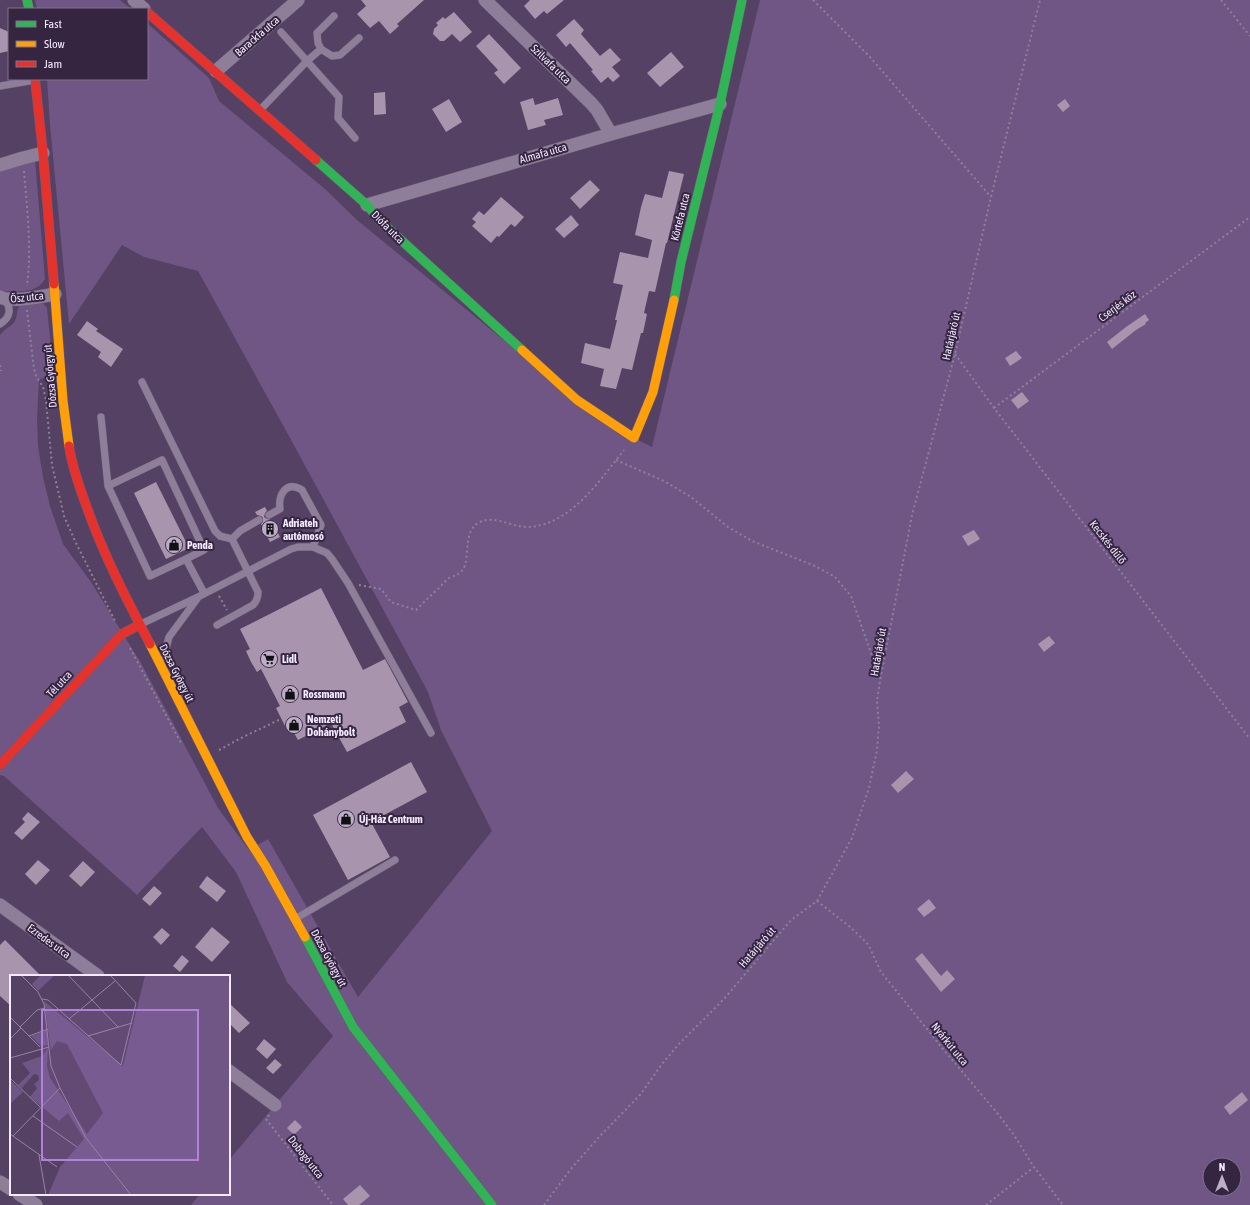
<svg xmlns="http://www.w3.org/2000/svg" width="1250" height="1205" viewBox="0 0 1250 1205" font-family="'Asap Condensed',sans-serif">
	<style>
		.green { fill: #6f5684; fill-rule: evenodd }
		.building { fill: #a894ad }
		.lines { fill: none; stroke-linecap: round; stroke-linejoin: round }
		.lane-casing { stroke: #6c5d76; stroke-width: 8 }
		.street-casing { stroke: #6c5d76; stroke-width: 14 }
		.fast-casing { stroke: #6c5d76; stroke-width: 10 }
		.slow-casing { stroke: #6c5d76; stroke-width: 10 }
		.jam-casing { stroke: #6c5d76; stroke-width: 10 }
		.path { stroke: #8e8199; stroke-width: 2; stroke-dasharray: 2 3; stroke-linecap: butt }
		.lane { stroke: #8e7e9a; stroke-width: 7 }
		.street { stroke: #8e7e9a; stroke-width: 13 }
		.fast { stroke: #30b455; stroke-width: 9 }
		.slow { stroke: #ff9f0a; stroke-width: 9 }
		.jam { stroke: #e5322d; stroke-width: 9 }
		.labels { text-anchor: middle; stroke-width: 4; stroke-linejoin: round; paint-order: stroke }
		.street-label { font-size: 11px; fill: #f4e9ff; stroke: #352541 }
		.poi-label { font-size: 11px; font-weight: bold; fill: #f4e9ff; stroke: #352541; text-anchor: start }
		.inset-road { fill: none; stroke: #9584a1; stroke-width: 1 }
		.view { fill: #b181dc; fill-opacity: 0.15; stroke: #b181dc; stroke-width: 2 }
		.inset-edge { fill: none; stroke: #f4e9ff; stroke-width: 2 }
	</style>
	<rect width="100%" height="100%" fill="#554163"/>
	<path class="green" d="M35 0H120L131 9H37Z
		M760 0H1250V1205H191L200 1194H229V1160L333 1036 287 982 236 872 202 827 137 895 4 776 0 775V335C4 329 11 327 15 321 18 315 16 310 20 305L42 302 47 308 54 377 39 379 37 420 38 446 43 477 50 506 63 544 91 582 141 663 218 808 249 850 268 839 358 997 492 831 441 730 428 692 290 438 198 271 144 257 122 245 69 324 50 125 47 79H147V23L209 78 219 101 325 189 357 220 577 400 634 438 652 447ZM1210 1165H1234V1189H1210Z
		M35 160 45 279C36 295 16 291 0 291V168Z"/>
	<path class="building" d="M361 0H424L397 24 399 26 390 34 379 21 370 28 357 14 366 6Z
		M530 0H564L547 14 544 11 535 19 524 6Z
		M454 12 472 32 460 42 452 34 444 41H440L433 34 434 29 438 25 436 23 443 17 445 19Z
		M574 19 584 30 581 34 600 56 610 48 621 60 612 67 620 76 613 82 608 77 601 83 591 71 593 70 570 43 566 47 556 35Z
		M0 28 9 32V51L0 53Z
		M489 34 521 68 504 84 494 73 498 70 476 46Z
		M671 52 684 67 660 87 647 73Z
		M385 92 386 114 374 115V93Z
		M533 98 535 105 558 98 563 115 544 120 546 125 528 130 520 102Z
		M449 99 462 122 446 132 432 109Z
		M1065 99 1070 106 1063 112 1057 105Z
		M669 171 684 174 667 243H666L655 292 649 291 644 313 647 314 643 333H641L632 370 622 368 616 389 600 386 604 369 581 363 585 343 610 349 617 320H615L623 285 613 283 620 252 648 258 652 240 635 235 641 207 645 194 662 198Z
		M590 180 600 190 580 209 570 198Z
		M501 197 524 217 515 227 511 224 499 237 497 236 491 243 472 226 476 222 472 219 479 211 484 215Z
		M571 215 579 225 564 238 555 229Z
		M1145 314 1149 320 1145 323 1146 324 1136 330 1112 349 1107 342 1126 327Z
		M87 321 98 329 96 331 123 349 111 367 98 357 101 352 77 335Z
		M1016 351 1022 358 1010 366 1005 358Z
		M1022 392 1029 401 1018 409 1011 400Z
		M156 482 189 548 166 559 134 493Z
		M265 507 267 511 265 513 264 517 267 519 271 520 280 537 270 542 261 524 263 522V518L261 516 257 515 255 512Z
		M974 530 980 539 968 546 962 536Z
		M321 588 363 670 385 659 408 702 399 707 406 722 347 752 331 723 298 740 290 726 286 728 276 708 280 706 261 669 257 672 251 662 246 651 250 649 240 629Z
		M1049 636 1055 643 1044 652 1038 644Z
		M411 762 427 792 371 822 390 857 348 880 313 815Z
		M906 771 914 779 898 793 891 785Z
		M28 812 40 822 22 840 14 833 25 822 22 819Z
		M38 860 50 870 36 885 25 874Z
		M83 861 95 872 81 887 69 876Z
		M207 876 226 891 217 902 199 887Z
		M154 886 162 893 150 906 142 899Z
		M929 899 936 908 924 917 917 909Z
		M212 927 230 942 212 962 195 947Z
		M162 928 170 935 161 945 153 937Z
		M5 940 41 976H11V1006L0 996V945Z
		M922 953 941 976 947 970 955 979 941 992 915 959Z
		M182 955 189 961 180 972 173 966Z
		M229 1003 250 1023 239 1033 229 1023Z
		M264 1039 276 1049 267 1059 256 1049Z
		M275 1059 282 1065 273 1074 266 1068Z
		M1242 1092 1248 1100 1230 1115 1224 1107Z
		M295 1120 302 1127 294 1135 287 1128Z
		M360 1185 370 1196 359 1205H348L343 1199Z"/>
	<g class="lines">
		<g class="lane-casing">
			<path id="lane" d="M281 32 339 97 338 118 355 138
				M321 49 332 56 340 55 359 38
				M0 86 35 80
				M261 109 307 61 321 49 318 43 317 33 334 16
				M0 324C10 318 12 309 5 300
				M142 382 215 531 220 536 232 539
				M101 417 108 486
				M269 515 280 509C278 495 286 480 302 490L321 525 313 547
				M232 539 240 531 259 520
				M186 559 150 576 108 486 162 460 204 550 186 559 204 593
				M141 624 198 597 291 549 298 547H313L327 553 332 559 348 583 431 733
				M217 625 253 605C257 601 258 598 258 592L232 539
				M163 660 169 637 197 599
				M295 919 395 860"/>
		</g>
		<g class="street-casing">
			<path id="street" d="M134 0 144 9
				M485 0 591 103 597 110 611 134
				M216 71 298 0
				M0 165 23 158 43 153
				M367 205 611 134 720 104
				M0 297C11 303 42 296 55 294
				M0 905 98 976
				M229 1071 275 1105
				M0 1182 11 1189
				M19 1194 36 1205"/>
		</g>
		<g class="fast-casing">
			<path id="fast" d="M27 0 29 9
				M316 160 367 205 379 220 522 350
				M674 300 681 262 720 104 742 0
				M305 937 353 1027 492 1205"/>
		</g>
		<g class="slow-casing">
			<path id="slow" d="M54 284 63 401 69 446
				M522 350 577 400 634 438 653 392 674 300
				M150 644 247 837 265 865 305 937"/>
		</g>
		<g class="jam-casing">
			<path id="jam" d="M147 12 316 160
				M35 79 43 153 54 284
				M69 446C72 466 79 486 86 505 103 554 126 598 150 644
				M0 765 122 634 139 625"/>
		</g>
		<path class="path" d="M813 0 870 57 991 197
			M1221 0 1250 36
			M24 171C27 209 32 248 27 286
			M27 310 34 369 36 376 43 387 46 400 52 465 64 516 75 541 115 621
			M955 354 994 408 1250 739
			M0 365 1 371
			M994 408 1250 217
			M616 460 664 481 691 497 728 527 752 541 815 566 835 577 851 596 880 679
			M359 585 381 589 391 602 416 610C423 603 430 596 438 589 442 585 445 581 449 578 456 575 462 574 465 565 469 552 464 529 480 522 495 515 512 527 527 527 570 526 600 480 624 450
			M219 596 227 610
			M130 648 181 743
			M219 750 243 737 281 719
			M817 901 849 926 866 942 870 948 881 972 943 1049 998 1114 1014 1135 1034 1167 1063 1205
			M269 1115 266 1119 333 1205
			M544 1205 570 1170 600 1136 640 1095 662 1064 679 1044 724 999 791 920 817 901 852 838 869 788 877 750 879 726 877 701 880 681 912 515 955 354 991 197 1040 0
			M986 1205 1034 1167"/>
		<use href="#lane" class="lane"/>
		<use href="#street" class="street"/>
		<use href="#fast" class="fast"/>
		<use href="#slow" class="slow"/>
		<use href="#jam" class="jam"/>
	</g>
	<defs>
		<g id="building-disc" transform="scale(0.9)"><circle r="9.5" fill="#bcaec8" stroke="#352541"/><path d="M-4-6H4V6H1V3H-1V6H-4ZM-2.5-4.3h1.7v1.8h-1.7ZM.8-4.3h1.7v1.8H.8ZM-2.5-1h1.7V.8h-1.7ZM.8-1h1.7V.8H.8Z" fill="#111"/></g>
		<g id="shop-disc" transform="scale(0.9)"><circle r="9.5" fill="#bcaec8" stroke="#352541"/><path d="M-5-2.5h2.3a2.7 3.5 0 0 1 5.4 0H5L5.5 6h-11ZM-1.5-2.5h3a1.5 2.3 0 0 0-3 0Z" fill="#111"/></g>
		<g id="supermarket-disc" transform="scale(0.9)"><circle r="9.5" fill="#bcaec8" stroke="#352541"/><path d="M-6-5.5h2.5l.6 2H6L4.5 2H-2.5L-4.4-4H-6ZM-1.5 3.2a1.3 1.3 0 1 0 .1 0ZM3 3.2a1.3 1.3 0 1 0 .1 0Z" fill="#111"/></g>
	</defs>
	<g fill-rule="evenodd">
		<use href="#building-disc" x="270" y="529"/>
		<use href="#shop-disc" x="174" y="545"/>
		<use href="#supermarket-disc" x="269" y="659"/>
		<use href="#shop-disc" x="290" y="694"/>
		<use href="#shop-disc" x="294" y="725"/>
		<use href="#shop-disc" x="346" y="819"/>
	</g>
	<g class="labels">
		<g class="street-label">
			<text transform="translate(257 36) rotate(-41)" y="4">Barackfa utca</text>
			<text transform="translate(551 64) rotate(44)" y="4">Szilvafa utca</text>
			<text transform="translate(543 153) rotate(-16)" y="4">Almafa utca</text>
			<text transform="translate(680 217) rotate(-76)" y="4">Körtefa utca</text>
			<text transform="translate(388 227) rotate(45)" y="4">Diófa utca</text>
			<text transform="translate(27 297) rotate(-6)" y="4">Ősz utca</text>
			<text transform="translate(1117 306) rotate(-37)" y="4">Cserjés köz</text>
			<text transform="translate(951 336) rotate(-77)" y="4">Határjáró út</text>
			<text transform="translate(50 376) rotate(-95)" y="4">Dózsa György út</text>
			<text transform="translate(1108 542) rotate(52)" y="4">Kecskés dűlő</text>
			<text transform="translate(878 652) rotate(-80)" y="4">Határjáró út</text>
			<text transform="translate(177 673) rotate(63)" y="4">Dózsa György út</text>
			<text transform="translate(59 684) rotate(-47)" y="4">Tél utca</text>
			<text transform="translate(49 941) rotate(36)" y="4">Ezredes utca</text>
			<text transform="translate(757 947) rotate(-49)" y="4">Határjáró út</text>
			<text transform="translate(329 958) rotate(62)" y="4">Dózsa György út</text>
			<text transform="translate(950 1044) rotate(51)" y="4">Nyárkút utca</text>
			<text transform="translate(306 1157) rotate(52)" y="4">Dobogó utca</text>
		</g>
		<g class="poi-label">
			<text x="283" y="527">Adriateh<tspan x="283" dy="13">autómosó</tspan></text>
			<text x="187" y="549">Penda</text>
			<text x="282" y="663">Lidl</text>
			<text x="303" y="698">Rossmann</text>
			<text x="307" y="723">Nemzeti<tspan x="307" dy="13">Dohánybolt</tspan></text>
			<text x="359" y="823">Új-Ház Centrum</text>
		</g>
	</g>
	<g transform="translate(10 975)">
		<rect width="220" height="220" fill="#554163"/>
		<path d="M31 0H45L28 16 22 9ZM135 0H220L218 6 220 9V220H38L50 192 74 164 58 138 49 146 20 122 27 113 24 109 29 105 28 100 24 99 12 113 8 110 20 98 12 88 32 81 38 73 37 91 40 103 77 159 93 138 57 69 47 66 41 75 34 26 113 91ZM37 55 38 70 31 71 21 61ZM0 105 13 117 0 129Z" fill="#6f5684"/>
		<path class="inset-road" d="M11 0 28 17 34 29 41 91 50 113 76 163 121 220M58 0 108 52M32 24 38 25 111 90 126 28 100 0M0 42 30 72M59 44 105 6M10 52 27 35 35 33M19 61 38 54M78 61 122 48M0 64 11 53M0 83 39 72M0 103 30 132M23 141 67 172M0 159 47 192M3 161 50 113M29 180 36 220"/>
		<path class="view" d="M32 35H188V185H32Z"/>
		<rect width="220" height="220" class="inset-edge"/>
	</g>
	<rect x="8" y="8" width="140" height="72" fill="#352541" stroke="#81738d"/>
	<rect x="16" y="21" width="20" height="6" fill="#30b455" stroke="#81738d"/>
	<text x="44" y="28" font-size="12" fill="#f4e9ff">Fast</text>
	<rect x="16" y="41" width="20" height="6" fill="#ff9f0a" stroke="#81738d"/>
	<text x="44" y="48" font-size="12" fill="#f4e9ff">Slow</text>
	<rect x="16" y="61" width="20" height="6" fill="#e5322d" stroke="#81738d"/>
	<text x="44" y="68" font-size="12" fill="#f4e9ff">Jam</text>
	<g transform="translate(1222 1177)"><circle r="19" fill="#352541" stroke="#81738d"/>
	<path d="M0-3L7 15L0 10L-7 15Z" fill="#bcaec8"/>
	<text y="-6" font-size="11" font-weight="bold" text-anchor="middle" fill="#f4e9ff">N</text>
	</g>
</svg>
